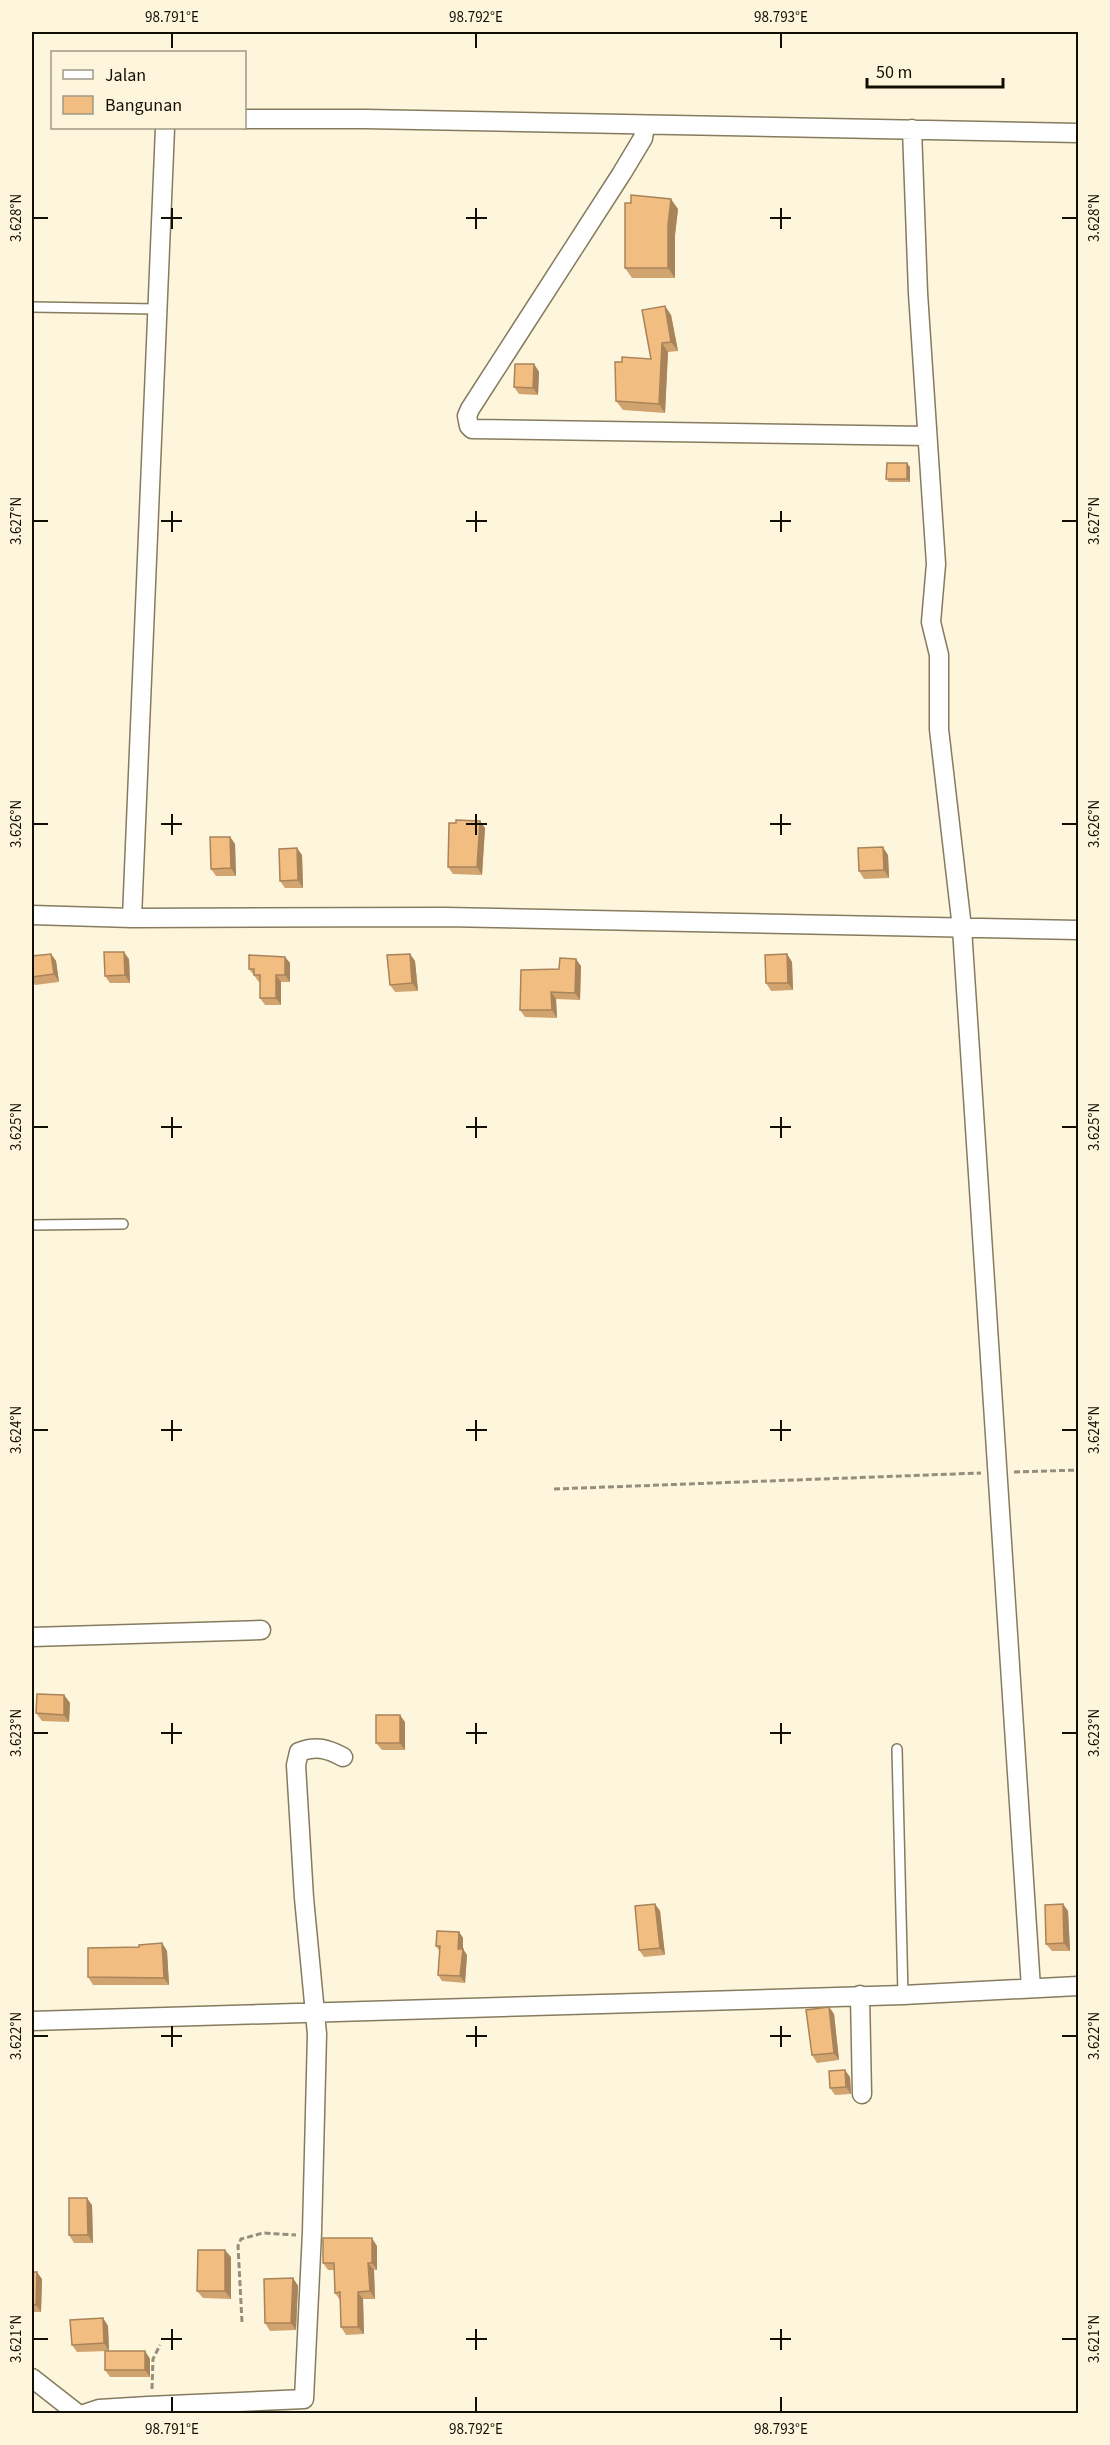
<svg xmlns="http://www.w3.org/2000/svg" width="1110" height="2445" viewBox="0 0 1110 2445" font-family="'Source Sans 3',sans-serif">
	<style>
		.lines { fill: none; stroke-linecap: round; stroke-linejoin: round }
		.service-casing { stroke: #857c5f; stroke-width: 12 }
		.minor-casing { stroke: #857c5f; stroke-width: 21 }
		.path { stroke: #948f7c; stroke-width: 3; stroke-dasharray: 6 3; stroke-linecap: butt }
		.service { stroke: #fff; stroke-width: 9 }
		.minor { stroke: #fff; stroke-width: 18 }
		.wall { fill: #d0a36f }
		.shaded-wall { fill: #a9845a }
		.building { fill: #f2bd81; stroke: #a9845a; stroke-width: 1.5 }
		.ticks { fill: none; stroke: #110e04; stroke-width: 2 }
		.neatline { fill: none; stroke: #110e04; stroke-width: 2 }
		.ticks-label { font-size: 15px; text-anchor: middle; fill: #110e04 }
	</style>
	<rect width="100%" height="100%" fill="#fef6dc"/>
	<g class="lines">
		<g class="service-casing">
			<path id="service" d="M32 307 157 309
				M32 1225 123 1224
				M897 1749 903 1995"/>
		</g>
		<g class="minor-casing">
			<path id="minor" d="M244 119H365L1078 133
				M645 126 643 138 622 173 470 409 467 416 469 426 472 429 927 436
				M912 129 918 293 936 564 931 622 939 655V729L962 928 1031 1988
				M32 915 132 918 444 917 1078 930
				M132 918 165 128
				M32 1637 261 1630
				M860 1995 862 2094
				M32 2021 903 1995 1078 1986
				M32 2378 78 2414
				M84 2414 99 2409 148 2406 304 2399 312 2232 317 2034 304 1898 296 1765 299 1752C316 1745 328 1749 343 1757"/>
		</g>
		<path class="path" d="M1014 1472 1078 1470
			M554 1489 981 1473
			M242 2322 238 2246 241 2239 263 2233 296 2235
			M152 2389 153 2359 160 2345"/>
		<use href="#service" class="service"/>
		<use href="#minor" class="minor"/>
	</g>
	<path class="wall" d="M678 209 675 235V278H632L625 268Z
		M665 306 671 315 678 351 668 352 665 413 623 410 616 401 651 359Z
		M534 364 539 372 538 395 519 394 514 387Z
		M910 467V482H889L886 479Z
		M480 821 485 828 482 875 453 874 448 867 456 823Z
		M230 837 235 844 236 876H216L211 869Z
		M302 855 303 888H285L280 881Z
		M888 855 889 878 864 879 859 871Z
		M51 954 56 961 59 982 35 985 32 980V977Z
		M410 954 415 961 418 991 395 992 390 985Z
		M787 954 792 962 793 990 771 991 766 983Z
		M285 957 290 963V982H281V1005H265L260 998V982H259L249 969Z
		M129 959 130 983H110L105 976Z
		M581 966 580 1000 556 999 557 1018 525 1017 520 1010 559 969Z
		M64 1695 70 1703 69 1722 42 1721 36 1713Z
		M405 1722V1750H382L376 1743Z
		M655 1904 660 1911 665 1955 644 1957 639 1950Z
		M1063 1904 1068 1911 1070 1951H1052L1046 1944Z
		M459 1932 463 1938V1949L467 1955 465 1983 442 1981 438 1975 440 1952 436 1946Z
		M162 1943 167 1951 169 1985H93L88 1977Z
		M829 2007 834 2014 839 2060 817 2063 812 2055Z
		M850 2077 851 2094 835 2095 830 2088Z
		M92 2205 93 2243H74L69 2235Z
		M377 2246V2270H374L375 2299H363L364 2334 346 2335 341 2327 340 2300 335 2293 334 2270H328L323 2263Z
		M231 2257V2299L203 2298 197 2291Z
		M32 2272 42 2279 41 2312H32Z
		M293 2278 298 2286 296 2330 270 2331 265 2323Z
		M103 2318 108 2326 109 2351 77 2352 72 2345Z
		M145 2351 150 2359V2377H110L105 2370Z"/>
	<path class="shaded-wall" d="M671 199 678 209 675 235V278L668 268V225Z
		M665 306 671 315 678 351 671 342Z
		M662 343 668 352 665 413 659 404Z
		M534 364 539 372 538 395 533 388Z
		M907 463 910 467V482L907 479Z
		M480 821 485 828 482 875 477 867Z
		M230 837 235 844 236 876 231 868Z
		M883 847 888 855 889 878 884 870Z
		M297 848 302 855 303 888 298 880Z
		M124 952 129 959 130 983 125 975Z
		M51 954 56 961 59 982 54 974Z
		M410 954 415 961 418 991 412 983Z
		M787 954 792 962 793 990 788 983Z
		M285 957 290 963V982L285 975Z
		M576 959 581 966 580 1000 575 993Z
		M276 975 281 982V1005L276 998Z
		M551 992 556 999 557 1018 552 1010Z
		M64 1695 70 1703 69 1722 64 1715Z
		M400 1715 405 1722V1750L400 1743Z
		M655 1904 660 1911 665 1955 660 1948Z
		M1063 1904 1068 1911 1070 1951 1064 1943Z
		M459 1932 463 1938V1949L467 1955 465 1983 460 1976 458 1949Z
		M162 1943 167 1951 169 1985 164 1978Z
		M829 2007 834 2014 839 2060 834 2053Z
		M845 2070 850 2077 851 2094 846 2087Z
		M87 2198 92 2205 93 2243 88 2235Z
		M372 2238 377 2246V2270L372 2263Z
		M225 2250 231 2257V2299L225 2291Z
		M368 2263 374 2270 375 2299 370 2291Z
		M37 2272 42 2279 41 2312 36 2305Z
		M293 2278 298 2286 296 2330 291 2323Z
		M358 2292 363 2299 364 2334 358 2327Z
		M103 2318 108 2326 109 2351 104 2343Z
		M145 2351 150 2359V2377L145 2370Z"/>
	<path class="building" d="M631 195 671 199 668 225V268H625V203H631Z
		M665 306 671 342 662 343 659 404 616 401 615 362H622V357L651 359 642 310Z
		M515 364H534L533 388 514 387Z
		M887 463H907V479H886Z
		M456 820 480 821 477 867H448L449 823H456Z
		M210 837H230L231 868 211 869Z
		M883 847 884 870 859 871 858 848Z
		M297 848 298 880 280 881 279 849Z
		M104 952H124L125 975 105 976Z
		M51 954 54 974 32 977V956Z
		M410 954 412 983 390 985 387 955Z
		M787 954 788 983H766L765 955Z
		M249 955 285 957V975H276V998H260V975H254V969H249Z
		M560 958 576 959 575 993 551 992 552 1010H520L521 970 559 969Z
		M37 1694 64 1695V1715L36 1713Z
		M376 1715H400V1743H376Z
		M655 1904 660 1948 639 1950 635 1906Z
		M1063 1904 1064 1943 1046 1944 1045 1905Z
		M437 1931 459 1932 458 1949H463L460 1976 438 1975 440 1946H436Z
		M162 1943 164 1978 88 1977V1948L139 1947V1945Z
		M829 2007 834 2053 812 2055 806 2010Z
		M845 2070 846 2087 830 2088 829 2071Z
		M69 2198H87L88 2235H69Z
		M323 2238H372V2263H368L370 2291 358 2292V2327H341L340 2292 335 2293 334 2263H323Z
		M198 2250H225V2291H197Z
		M32 2272H37L36 2305 32 2304Z
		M293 2278 291 2323H265L264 2279Z
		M103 2318 104 2343 72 2345 70 2320Z
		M105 2351H145V2370H105Z"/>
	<path class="ticks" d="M172 33V48M476 33V48M781 33V48M172 208V229M476 208V229M781 208V229M33 218H48M161 218H182M466 218H487M770 218H791M1062 218H1077M172 511V532M476 511V532M781 511V532M33 521H48M161 521H182M466 521H487M770 521H791M1062 521H1077M172 814V835M476 814V835M781 814V835M33 824H48M161 824H182M466 824H487M770 824H791M1062 824H1077M172 1117V1138M476 1117V1138M781 1117V1138M33 1127H48M161 1127H182M466 1127H487M770 1127H791M1062 1127H1077M172 1420V1441M476 1420V1441M781 1420V1441M33 1430H48M161 1430H182M466 1430H487M770 1430H791M1062 1430H1077M172 1723V1744M476 1723V1744M781 1723V1744M33 1733H48M161 1733H182M466 1733H487M770 1733H791M1062 1733H1077M172 2026V2047M476 2026V2047M781 2026V2047M33 2036H48M161 2036H182M466 2036H487M770 2036H791M1062 2036H1077M172 2329V2350M476 2329V2350M781 2329V2350M33 2339H48M161 2339H182M466 2339H487M770 2339H791M1062 2339H1077M172 2397V2412M476 2397V2412M781 2397V2412"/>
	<rect width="1110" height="2445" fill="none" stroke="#fef6dc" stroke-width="66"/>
	<rect x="51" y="51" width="195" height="78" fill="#fef6dc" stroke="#9f9986" stroke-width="1.5"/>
	<rect x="63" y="70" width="30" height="9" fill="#ffffff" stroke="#9f9986" stroke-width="1.5"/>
	<text x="105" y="81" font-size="18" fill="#110e04">Jalan</text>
	<rect x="63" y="96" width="30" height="18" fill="#f2bd81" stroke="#9f9986" stroke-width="1.5"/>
	<text x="105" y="111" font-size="18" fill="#110e04">Bangunan</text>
	<path d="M867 78v9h136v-9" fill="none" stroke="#110e04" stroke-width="3"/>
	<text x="876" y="78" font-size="18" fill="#110e04" stroke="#fef6dc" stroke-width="4.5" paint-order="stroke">50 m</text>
	<rect x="33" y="33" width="1044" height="2379" class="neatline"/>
	<g class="ticks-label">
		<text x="172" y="22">98.791°E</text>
		<text x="476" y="22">98.792°E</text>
		<text x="781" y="22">98.793°E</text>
		<text transform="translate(16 218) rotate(-90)" y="5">3.628°N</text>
		<text transform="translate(1094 218) rotate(-90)" y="5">3.628°N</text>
		<text transform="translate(16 521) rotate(-90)" y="5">3.627°N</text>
		<text transform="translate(1094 521) rotate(-90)" y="5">3.627°N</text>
		<text transform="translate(16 824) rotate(-90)" y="5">3.626°N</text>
		<text transform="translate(1094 824) rotate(-90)" y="5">3.626°N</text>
		<text transform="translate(16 1127) rotate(-90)" y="5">3.625°N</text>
		<text transform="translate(1094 1127) rotate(-90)" y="5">3.625°N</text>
		<text transform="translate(16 1430) rotate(-90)" y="5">3.624°N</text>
		<text transform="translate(1094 1430) rotate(-90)" y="5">3.624°N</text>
		<text transform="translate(16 1733) rotate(-90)" y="5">3.623°N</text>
		<text transform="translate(1094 1733) rotate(-90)" y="5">3.623°N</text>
		<text transform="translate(16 2036) rotate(-90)" y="5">3.622°N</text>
		<text transform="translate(1094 2036) rotate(-90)" y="5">3.622°N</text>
		<text transform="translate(16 2339) rotate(-90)" y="5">3.621°N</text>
		<text transform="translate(1094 2339) rotate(-90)" y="5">3.621°N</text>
		<text x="172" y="2434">98.791°E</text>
		<text x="476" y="2434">98.792°E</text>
		<text x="781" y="2434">98.793°E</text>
	</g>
</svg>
